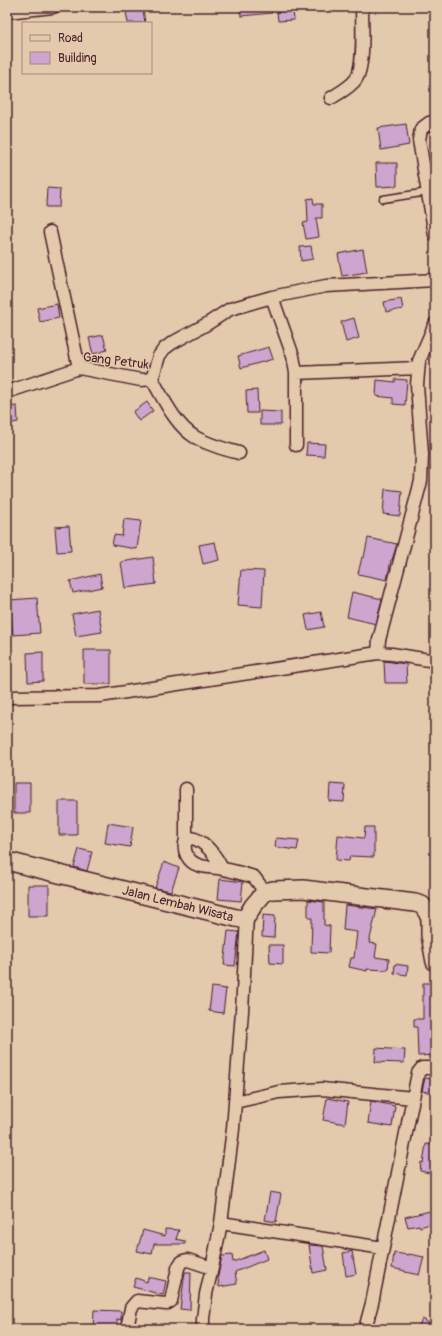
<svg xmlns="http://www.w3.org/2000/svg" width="442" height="1336" viewBox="0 0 442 1336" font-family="Pangolin,sans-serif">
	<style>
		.building { fill: #cca6ce; stroke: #4a1f2b }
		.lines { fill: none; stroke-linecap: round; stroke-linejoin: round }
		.lane-casing { stroke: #4a1f2b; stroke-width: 9 }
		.street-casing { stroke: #4a1f2b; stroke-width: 15 }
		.secondary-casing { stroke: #4a1f2b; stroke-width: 20 }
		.lane { stroke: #e4caac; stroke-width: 6 }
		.street { stroke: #e4caac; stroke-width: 12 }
		.secondary { stroke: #e4caac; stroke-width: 17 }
		.labels { text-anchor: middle; stroke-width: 3; stroke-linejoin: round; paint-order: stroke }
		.street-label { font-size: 13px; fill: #4a1f2b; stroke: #e4caac }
	</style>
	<rect width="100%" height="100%" fill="#e4caac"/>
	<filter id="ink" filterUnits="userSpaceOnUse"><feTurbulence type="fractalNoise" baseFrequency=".025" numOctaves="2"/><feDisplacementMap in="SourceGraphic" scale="8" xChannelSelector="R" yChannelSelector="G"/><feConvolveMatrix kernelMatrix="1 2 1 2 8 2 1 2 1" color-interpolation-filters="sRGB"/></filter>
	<g filter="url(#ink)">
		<path class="building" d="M246 7H271L272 13 241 16 240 8Z
			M143 9 145 23H128L126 12Z
			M293 11 294 20 278 21 277 12Z
			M406 124 409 145 381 150 378 128Z
			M376 163H397V186L377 187Z
			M47 188 60 189 59 207H46Z
			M313 198 314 204H322V218H316L319 237 306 239 303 223 308 222 307 199Z
			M311 246 313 259 301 261 300 247Z
			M363 249 367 272 342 276 338 254Z
			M401 299 403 309 386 312 384 302Z
			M57 304 59 318 40 322 37 308Z
			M354 318 359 338 346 342 341 322Z
			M103 335 107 350 93 354 89 338Z
			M269 347 273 359 241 368 238 356Z
			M395 379 407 380 405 405 393 404V398L376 396 377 380 395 382Z
			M257 390 258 413H247L246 391Z
			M147 402 153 411 139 421 133 412Z
			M17 406 18 422 7 424V407Z
			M260 411 281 412V425H260Z
			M307 443 325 444 324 456 306 455Z
			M385 489 402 491 400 516 383 514Z
			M124 519 141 521 137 549 112 545 114 535 122 536Z
			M69 526 71 551 57 552 55 527Z
			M368 538 397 544 392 560H391L387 580 358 574 362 557H364Z
			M215 542 219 560 203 564 199 545Z
			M153 557 156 584 125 588 121 562Z
			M241 570 264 571 262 607 238 605Z
			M100 574 102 587 73 593 70 581Z
			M352 592 382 599 376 624 347 617Z
			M37 598 40 633 13 635 10 600Z
			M98 609 102 632 76 636 72 614Z
			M321 612 324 627 308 630 305 615Z
			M84 650H111V684H84Z
			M43 652V681L28 682 27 653Z
			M384 661 406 664 407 683H385Z
			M14 783H30V813H14Z
			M330 784 345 785 344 802 329 801Z
			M59 801H77V835H59Z
			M108 823 133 827 130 847 105 843Z
			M365 827H374V857L350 856 349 861 336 860 338 835 364 838Z
			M276 838 299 840 297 850 275 847Z
			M79 849 92 852 87 871 74 867Z
			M164 862 179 868 171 891 155 888Z
			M220 879 243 882 241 901 218 899Z
			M28 885H49V916H28Z
			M308 900 324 902V925L330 926 329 953 311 952 312 918H308Z
			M345 905 377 909 369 943 377 944 375 957 389 959 388 970 367 969V971L349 967 351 958H354L357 932 343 930Z
			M263 915 275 916 274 938 262 937Z
			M228 931 239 932 235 966 224 965Z
			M269 945H283V964L270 963Z
			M395 964 408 966 407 975 394 973Z
			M423 983H435V1055L418 1056 417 1027H414V1019H423Z
			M212 987 226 989 223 1013 209 1011Z
			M376 1048 405 1050 404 1063 375 1062Z
			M425 1078 435 1079 433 1093 422 1091Z
			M327 1098 348 1102 345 1124 323 1120Z
			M371 1101 395 1106 392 1127 368 1123Z
			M426 1144 435 1145V1174L420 1171 421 1162 423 1163Z
			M270 1192 281 1194 276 1222 265 1220Z
			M430 1211 433 1223 420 1227 419 1225 408 1227 405 1217Z
			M165 1229 179 1230 176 1239 185 1241V1244H154L152 1254 137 1251 143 1230 165 1236Z
			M309 1245 323 1246 327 1270 313 1273Z
			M264 1250 267 1259 235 1272 237 1284 219 1287 218 1276 222 1256 232 1255 233 1262Z
			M352 1251 356 1274 346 1276 343 1253Z
			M394 1253 409 1255V1254L424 1257 419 1275 405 1272V1271L392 1268Z
			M185 1272H191L190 1310 180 1309Z
			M148 1277 166 1281 163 1295 133 1287 136 1278 147 1282Z
			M94 1310 121 1311V1320L117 1319V1329H93Z
			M423 1319 435 1327V1329H416Z"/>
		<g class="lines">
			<g class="lane-casing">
				<path id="lane" d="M383 199 428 192"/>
			</g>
			<g class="street-casing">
				<path id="street" d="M7 12 53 7
					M331 98C339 93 351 87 356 79 365 65 362 25 362 7
					M435 122 429 123 421 129 419 140 435 235
					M50 232 79 368
					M272 297 293 356 296 373V445
					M296 373 418 368
					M152 379C163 398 176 426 195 437 209 445 224 449 239 453
					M7 392 79 368 141 380 152 379 159 356 164 349 172 343 207 324 230 309 272 297 326 286 435 280
					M378 653 379 640 421 481 422 455 417 385 419 361 435 324
					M7 697 100 696 378 653 392 654 435 661
					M186 789V840C182 850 188 862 198 865 206 868 215 867 223 869 234 871 244 874 254 877L265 892
					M186 840 192 838C205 841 217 857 222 869
					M235 1102 279 1092 322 1089 413 1098
					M221 1223 383 1248
					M127 1329 131 1308 137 1301 166 1304 171 1301 178 1268C180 1263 182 1260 188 1260L212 1268
					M203 1329V1319L206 1294 212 1268 221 1223 233 1129 242 1011 247 916
					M365 1329 372 1303 418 1073 422 1068H435"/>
			</g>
			<g class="secondary-casing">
				<path id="secondary" d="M7 861 236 918 242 919 247 916 253 906 265 892 273 890 303 889 415 903 422 905 427 912 430 919V935L435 962"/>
			</g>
			<use href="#lane" class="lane"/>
			<use href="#street" class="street"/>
			<use href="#secondary" class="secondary"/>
		</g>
	</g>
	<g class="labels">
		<g class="street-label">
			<text transform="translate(116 360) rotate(7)" y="5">Gang Petruk</text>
			<text transform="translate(178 903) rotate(14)" y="5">Jalan Lembah Wisata</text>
		</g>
	</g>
	<rect width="442" height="1336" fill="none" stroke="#e4caac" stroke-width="24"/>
	<rect x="12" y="12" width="418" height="1312" fill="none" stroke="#4a1f2b" stroke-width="1.5" filter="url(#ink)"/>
	<rect x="22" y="22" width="130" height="52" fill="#e4caac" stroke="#a68678"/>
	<rect x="30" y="35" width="20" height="6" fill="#e4caac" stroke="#a68678"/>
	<text x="58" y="42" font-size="12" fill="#4a1f2b">Road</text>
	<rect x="30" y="52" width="20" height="12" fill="#cca6ce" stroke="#a68678"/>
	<text x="58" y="62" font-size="12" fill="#4a1f2b">Building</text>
</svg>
